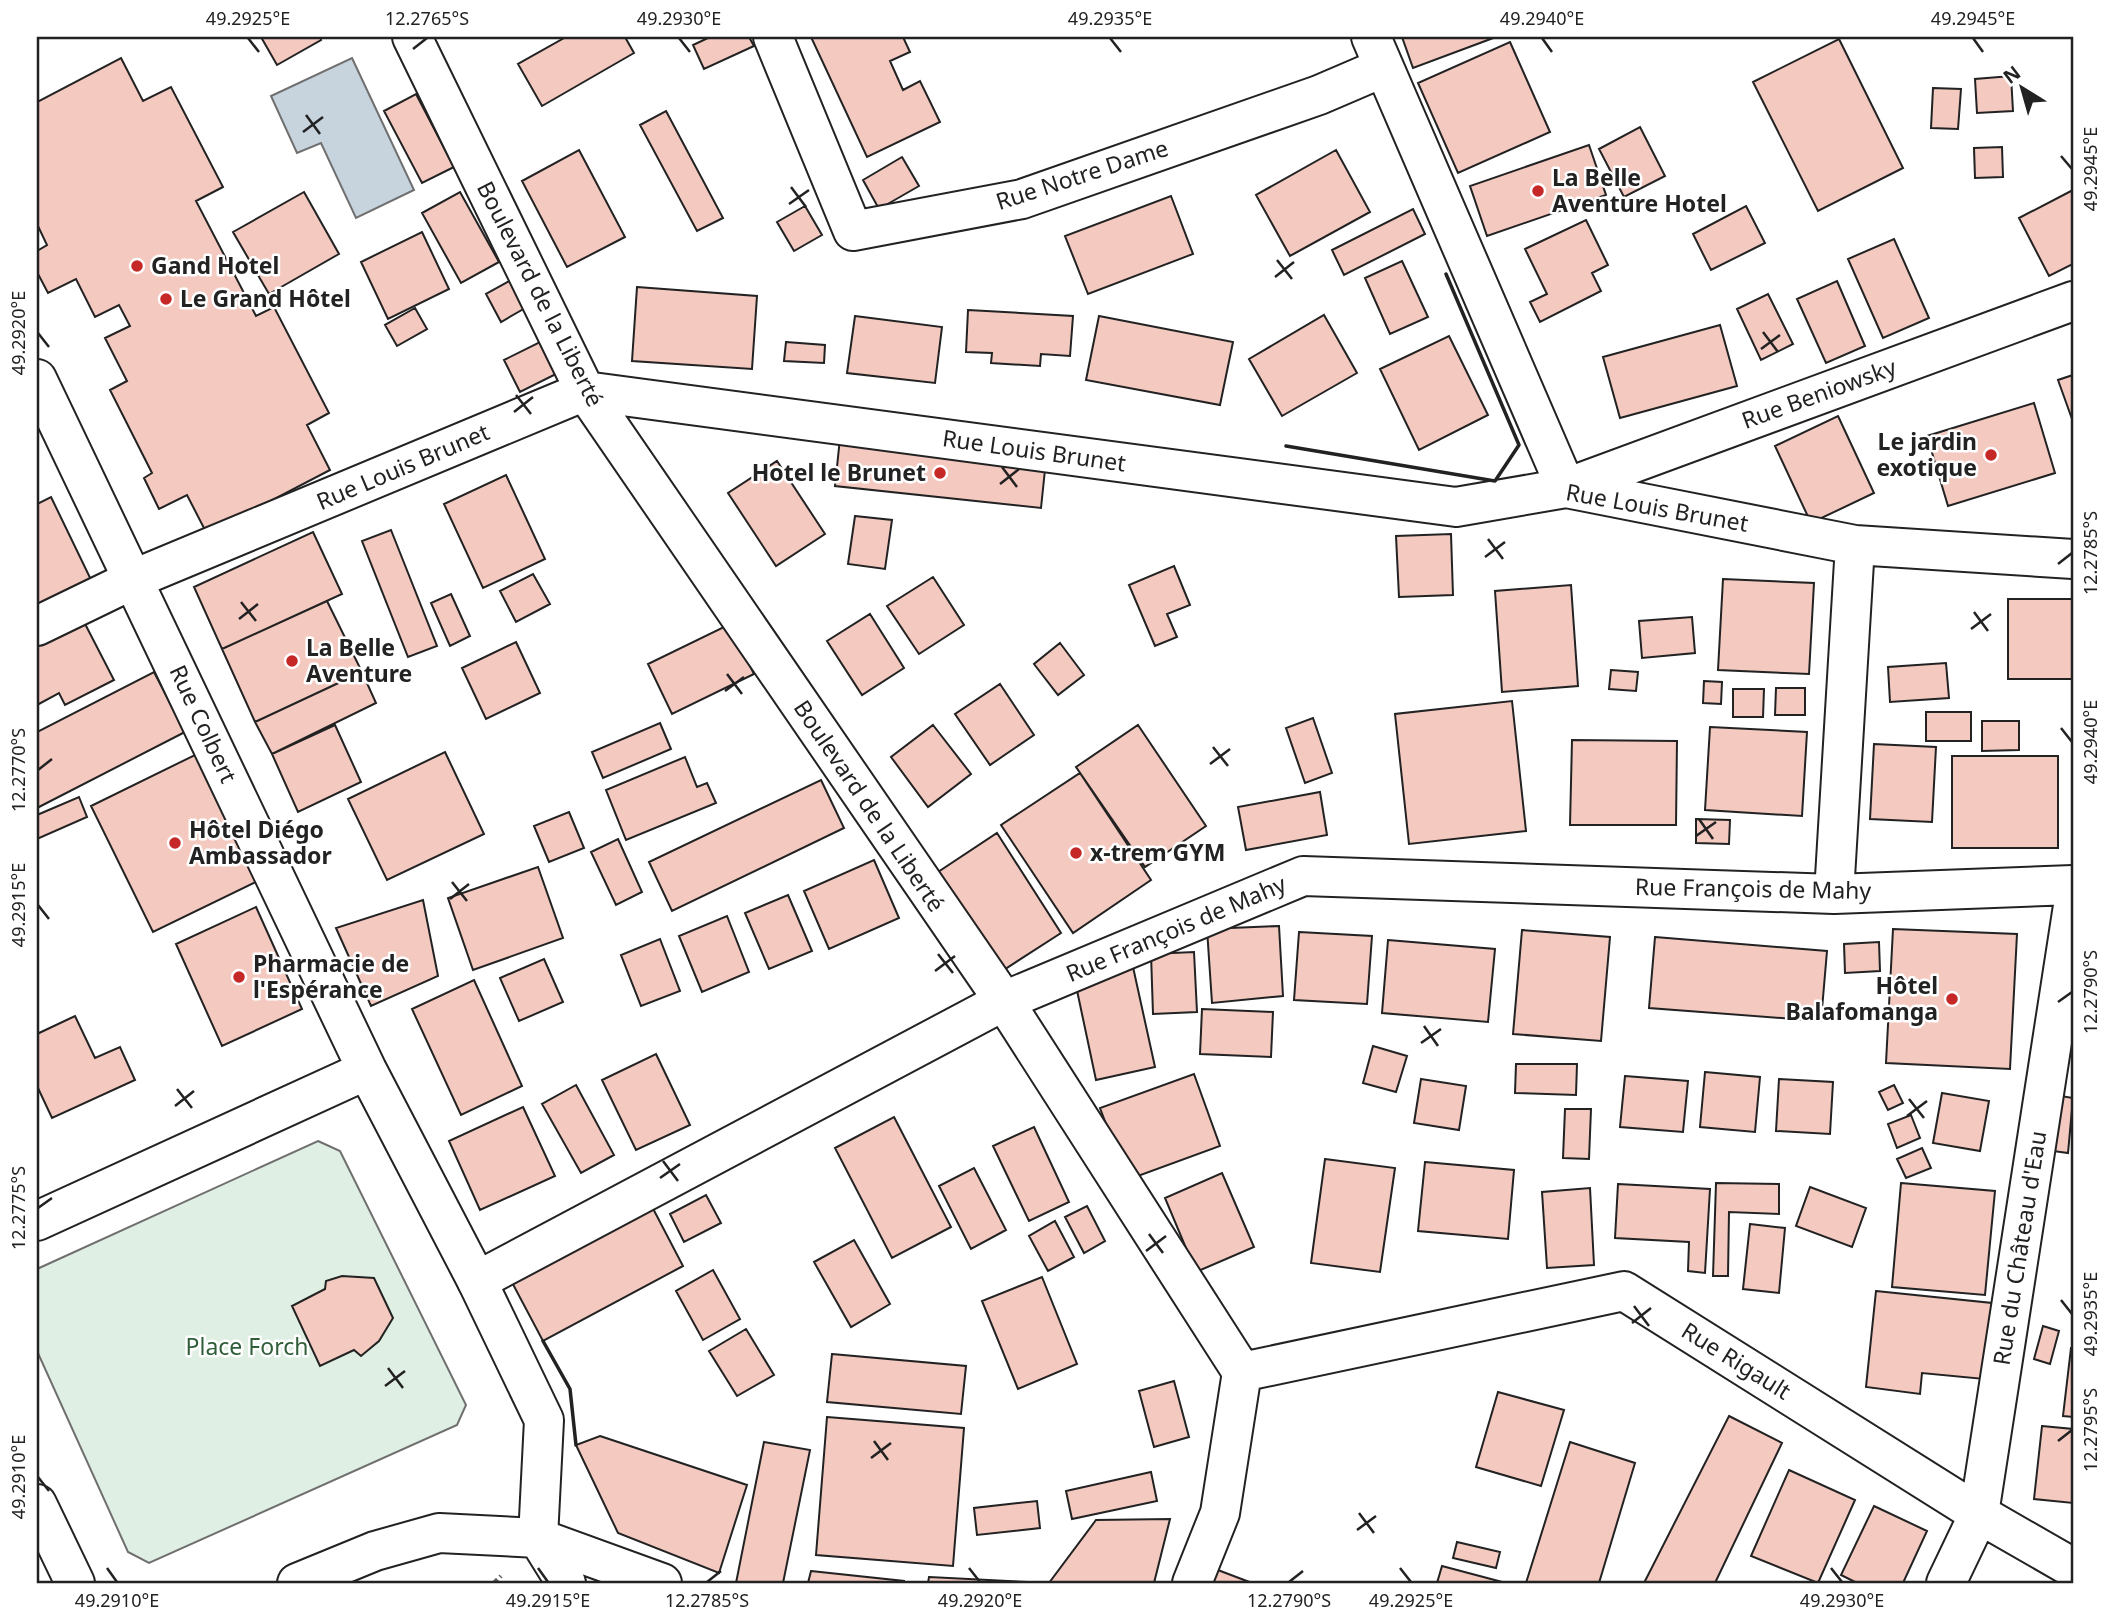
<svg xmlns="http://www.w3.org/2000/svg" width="2110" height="1620" viewBox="0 0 2110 1620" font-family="'Noto Sans',sans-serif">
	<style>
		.green { fill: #e0efe3; stroke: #6f6f6f; stroke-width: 2 }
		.water { fill: #c7d3dd; stroke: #6f6f6f; stroke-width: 2 }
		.building { fill: #f3c9c0; stroke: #222; stroke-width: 2 }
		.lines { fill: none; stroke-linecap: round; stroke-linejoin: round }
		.minor-casing { stroke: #222; stroke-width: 42 }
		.secondary-casing { stroke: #222; stroke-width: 42 }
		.path { stroke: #646464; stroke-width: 4.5; stroke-dasharray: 5 3.5; stroke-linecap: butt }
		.minor { stroke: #fff; stroke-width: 38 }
		.secondary { stroke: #fff; stroke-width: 38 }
		.wall { stroke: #222; stroke-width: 3.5 }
		.ticks { fill: none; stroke: #222; stroke-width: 2.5 }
		.poi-dot { fill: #c62828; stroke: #fff; stroke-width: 2.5 }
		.labels { text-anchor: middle; stroke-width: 5; stroke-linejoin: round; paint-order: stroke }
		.street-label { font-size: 23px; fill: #222; stroke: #fff }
		.poi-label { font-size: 23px; font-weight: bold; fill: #222; stroke: #fff; text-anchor: start }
		.park-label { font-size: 23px; fill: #2f5e38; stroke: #fff }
		.neatline { fill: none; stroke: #222; stroke-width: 2.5 }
		.ticks-label { font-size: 18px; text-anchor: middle; fill: #222 }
	</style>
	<rect width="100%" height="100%" fill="#fff"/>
	<path class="green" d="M318 1141 340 1151 466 1405 457 1425 149 1563 128 1552 37 1351V1269Z"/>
	<path class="water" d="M352 58 414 190 356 218 321 143 297 153 271 96Z"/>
	<path class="building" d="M261 37H320L321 40 277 65Z
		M566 37H625L634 53 542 106 518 64Z
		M710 37H749L754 46 704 69 693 45Z
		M811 37H903L910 52 890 61 903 90 920 81 940 122 867 157Z
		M1402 37H1496L1413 68Z
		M1839 39 1903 168 1818 211 1753 82Z
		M1510 42 1550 132 1458 173 1418 83Z
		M121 58 143 101 171 87 223 187 196 201 256 316 274 307 329 413 307 425 330 470 207 534 187 495 159 509 144 478 152 473 110 390 127 381 105 338 130 326 119 305 95 317 76 279 48 293 37 272V251L47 245 37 224V102Z
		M2011 76 2013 111 1977 113 1975 79Z
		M1933 88 1961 89 1958 129 1931 128Z
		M416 94 454 167 422 183 384 111Z
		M666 111 723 218 697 231 640 125Z
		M1640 127 1665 176 1624 197 1599 149Z
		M1589 145 1606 195 1487 236 1470 186Z
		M2002 147 2003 177 1975 178 1974 148Z
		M579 150 625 237 567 267 522 181Z
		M1336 150 1370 212 1290 256 1256 195Z
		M902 157 919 186 879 209 863 180Z
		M2073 190V264L2049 276 2019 218Z
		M304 192 339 254 269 294 233 232Z
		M460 192 499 262 461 283 422 213Z
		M1171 196 1193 254 1088 294 1065 236Z
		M805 206 822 235 794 251 777 222Z
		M1746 206 1765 243 1711 270 1693 234Z
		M1413 209 1425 234 1344 275 1332 250Z
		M1586 220 1608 265 1592 273 1601 291 1540 322 1530 302 1547 294 1525 249Z
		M422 232 449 289 388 319 361 262Z
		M1894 239 1929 318 1883 338 1848 259Z
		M1402 261 1428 317 1390 334 1365 278Z
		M511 280 527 307 501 322 486 294Z
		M1837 281 1865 346 1826 363 1797 299Z
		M637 287 757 296 752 369 632 361Z
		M1768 294 1793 344 1761 360 1737 309Z
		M415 308 427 329 397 346 385 325Z
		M968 310 1073 316 1070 356 1041 354 1040 366 991 363 992 353 966 352Z
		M1324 315 1357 373 1282 416 1249 359Z
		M855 316 942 327 935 383 847 373Z
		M1099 316 1233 342 1220 405 1086 380Z
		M1720 325 1737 386 1620 418 1603 357Z
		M1449 336 1488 415 1419 450 1380 369Z
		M542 341 558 373 520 392 504 360Z
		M786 342 825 345 824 363 784 361Z
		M2073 375V418L2072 419 2058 380Z
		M2034 403 2055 473 1948 506 1927 436Z
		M1838 416 1874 493 1811 523 1775 446Z
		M840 438 1046 460 1041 508 835 486Z
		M777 461 825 534 776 566 728 493Z
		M506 475 545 559 483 588 444 504Z
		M51 497 95 588 37 616V504Z
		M855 516 892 520 885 569 848 564Z
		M391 530 437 646 408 657 362 541Z
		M313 532 342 594 222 649 194 587Z
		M1451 534 1453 595 1399 597 1396 536Z
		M1174 566 1190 605 1167 614 1177 637 1155 646 1129 585Z
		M533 574 550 604 516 622 500 591Z
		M933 577 964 625 919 654 887 606Z
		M1723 579 1814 583 1809 674 1718 670Z
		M1571 585 1578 686 1502 692 1495 591Z
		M451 594 470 636 450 646 431 603Z
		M2008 599H2073V679H2008Z
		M327 601 362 672 255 722 222 649Z
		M870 614 904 668 862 695 827 641Z
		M1692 617 1695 653 1642 658 1639 621Z
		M82 618 114 680 65 705 59 693 37 705V642Z
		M730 624 754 674 672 714 648 664Z
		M516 642 540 693 486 719 462 668Z
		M1060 643 1084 675 1058 695 1034 664Z
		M1946 663 1949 698 1890 702 1888 667Z
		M1611 670 1638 672 1636 691 1609 689Z
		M154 672 185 732 37 808V732Z
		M362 672 376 703 272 754 255 722Z
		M1704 681 1722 682 1721 704 1703 703Z
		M1000 684 1034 735 990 765 955 714Z
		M1776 688H1805V715H1775Z
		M1733 689H1764L1763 717H1733Z
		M1512 701 1526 831 1409 844 1395 714Z
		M1926 712H1971V741H1926Z
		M1313 718 1332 773 1305 783 1286 728Z
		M1982 721H2019V750L1982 751Z
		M660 723 671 749 603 778 592 752Z
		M335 725 361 782 298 812 272 754Z
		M933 725 971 774 928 807 891 757Z
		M1138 725 1206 826 1145 867 1076 767Z
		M1710 727 1807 732 1802 816 1705 810Z
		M1572 740 1677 741 1676 825H1570Z
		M1874 744 1936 747 1932 822 1870 819Z
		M445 752 484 834 387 880 348 799Z
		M197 754 258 881 153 932 91 806Z
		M1952 756H2058V848H1952Z
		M685 757 697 787 707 783 716 803 626 840 606 790Z
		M1080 773 1151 880 1073 933 1001 825Z
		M821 780 844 828 672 911 649 862Z
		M1320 792 1327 835 1246 850 1238 807Z
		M79 797 87 817 37 839V815Z
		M569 812 584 848 549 862 534 826Z
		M1696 819 1730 820 1729 844 1696 843Z
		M997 833 1061 933 999 973 935 874Z
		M618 839 642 892 616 905 591 852Z
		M874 860 899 918 829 949 804 891Z
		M538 867 563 938 473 970 448 898Z
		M788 895 812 951 769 969 745 913Z
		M423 900 438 976 371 1006 336 928Z
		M256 907 302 1009 222 1046 176 944Z
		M727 916 749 972 702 992 679 936Z
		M1279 926 1283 996 1212 1003 1207 929Z
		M1893 929 2017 934 2010 1069 1886 1063Z
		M1522 930 1610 937 1601 1041 1513 1034Z
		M1299 932 1372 936 1367 1004 1294 1000Z
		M1655 937 1827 951 1821 1021 1649 1008Z
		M660 939 680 991 641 1006 621 955Z
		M1388 940 1495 949 1488 1022 1382 1013Z
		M1879 942 1880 971 1845 973 1844 944Z
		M1194 952 1197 1012 1153 1014 1151 954Z
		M544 959 563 1002 519 1021 500 978Z
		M1133 967 1155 1067 1096 1080 1075 981Z
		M474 980 522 1086 461 1115 412 1009Z
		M1202 1009 1273 1012 1271 1057 1200 1054Z
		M75 1016 95 1058 120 1047 135 1080 52 1118 37 1086V1034Z
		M1373 1046 1407 1056 1396 1092 1363 1083Z
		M656 1054 690 1125 636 1150 602 1080Z
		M1516 1064H1577L1576 1095 1515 1093Z
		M1705 1072 1760 1077 1755 1132 1700 1127Z
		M1194 1074 1220 1146 1127 1180 1100 1108Z
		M1625 1076 1688 1081 1683 1132 1620 1127Z
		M1421 1079 1466 1086 1459 1130 1414 1123Z
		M1779 1079 1833 1082 1830 1134 1776 1131Z
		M576 1085 614 1155 581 1173 542 1104Z
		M1894 1085 1903 1103 1888 1110 1879 1092Z
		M1942 1093 1989 1101 1980 1151 1933 1143Z
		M2061 1096 2073 1098 2068 1153 2053 1151Z
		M523 1107 555 1176 480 1210 449 1141Z
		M1565 1109H1591L1589 1159 1563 1158Z
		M1911 1115 1920 1138 1897 1148 1888 1124Z
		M894 1117 951 1227 892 1258 835 1148Z
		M1034 1127 1069 1202 1029 1221 993 1146Z
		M1922 1148 1931 1168 1906 1178 1897 1159Z
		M1325 1159 1395 1168 1380 1272 1311 1263Z
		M1425 1162 1514 1170 1508 1239 1418 1231Z
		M974 1168 1006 1230 971 1249 939 1186Z
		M1222 1173 1254 1247 1196 1272 1165 1198Z
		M1716 1183 1779 1184V1214L1729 1212 1728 1276H1713Z
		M1901 1183 1995 1191 1985 1295 1892 1287Z
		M1618 1184 1710 1189 1705 1273 1688 1271 1689 1242 1615 1238Z
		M1810 1187 1866 1208 1852 1247 1796 1226Z
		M1590 1188 1594 1265 1547 1268 1542 1192Z
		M706 1195 721 1223 684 1242 670 1214Z
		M648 1199 683 1266 543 1341 507 1273Z
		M1087 1206 1105 1241 1084 1253 1065 1217Z
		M1055 1221 1074 1257 1048 1271 1029 1236Z
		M1750 1224 1785 1228 1779 1293 1743 1289Z
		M854 1240 890 1304 851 1327 814 1262Z
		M713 1270 740 1319 703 1340 676 1291Z
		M342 1276 374 1278 393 1318 379 1341 361 1356 354 1350 320 1366 292 1306 325 1289 326 1281Z
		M1042 1277 1077 1364 1018 1389 982 1301Z
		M1876 1291 1992 1303 1984 1379 1922 1373 1920 1394 1866 1387Z
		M2043 1326 2059 1331 2050 1364 2034 1359Z
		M746 1329 774 1375 737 1396 709 1351Z
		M2071 1348H2073V1417L2063 1416Z
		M832 1354 966 1366 961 1414 827 1402Z
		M1174 1381 1189 1437 1154 1447 1139 1391Z
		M1498 1392 1564 1410 1541 1486 1476 1467Z
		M1729 1416 1782 1443 1715 1583H1644Z
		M827 1417 964 1428 953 1566 816 1555Z
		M2042 1426 2073 1429V1503L2034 1499Z
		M600 1436 747 1485 719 1573 618 1533 576 1445Z
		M764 1442 810 1450 783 1583H736Z
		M1570 1442 1635 1463 1599 1583H1526Z
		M1789 1470 1855 1500 1818 1583 1751 1556Z
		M1151 1472 1157 1501 1072 1519 1066 1491Z
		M1037 1501 1040 1528 977 1535 974 1508Z
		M1874 1506 1927 1531 1903 1583H1857L1841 1575Z
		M1170 1519 1154 1583H1049L1096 1520Z
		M1457 1542 1500 1552 1496 1568 1453 1558Z
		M1442 1566 1506 1583H1437Z
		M1210 1567 1252 1583H1204Z
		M811 1571 904 1581V1583H808Z
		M929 1577 1028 1582 928 1583Z"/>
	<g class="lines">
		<g class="minor-casing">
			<path id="minor" d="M412 37 585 391 1004 1001 1242 1372 1220 1513 1192 1583
				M773 37 853 231 1022 199 1319 95 1382 68
				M1371 37 1566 488 2073 301
				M37 626 134 579 585 391 1456 507 1566 488 1855 545 2073 559
				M1834 894 1855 545
				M477 1281 1004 1001 1303 876 1834 894 2073 885
				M1242 1372 1624 1291 1979 1514 2073 1568
				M538 1538 662 1583
				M1946 1583 1979 1514 2073 906"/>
		</g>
		<g class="secondary-casing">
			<path id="secondary" d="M37 379 367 1070 477 1281 544 1420 538 1538
				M37 1221 367 1070
				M37 1504 75 1583
				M538 1538 566 1583
				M297 1583 375 1551 439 1533 538 1538"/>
		</g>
		<path class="path" d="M494 1583 501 1576"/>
		<use href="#minor" class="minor"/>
		<use href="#secondary" class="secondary"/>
		<path class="wall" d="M1286 446 1495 481 1519 445 1446 274
			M543 1341 570 1389 576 1445"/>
	</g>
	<path class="ticks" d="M248 38 259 52M679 38 690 52M1110 38 1121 52M1542 38 1552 52M1973 38 1983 52M413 49 427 38M306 115 320 134M303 132 323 117M2061 156 2072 169M791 187 806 207M789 204 809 190M1277 260 1292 279M1275 277 1294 262M1763 332 1778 352M38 333 49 347M1761 349 1780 335M516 395 531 414M514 412 533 397M1002 467 1017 487M1000 484 1019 469M1488 539 1503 559M1485 557 1505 542M2058 564 2072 553M241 602 256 621M1974 612 1988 631M239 619 258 604M1971 629 1991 614M727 674 742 694M725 691 744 677M2061 728 2072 742M1213 747 1228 766M1210 764 1230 749M38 770 52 759M1699 819 1713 839M1696 836 1716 822M452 882 467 901M450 899 469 884M38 905 49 919M938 954 953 973M935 971 955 956M2058 1002 2072 992M1424 1026 1438 1046M1421 1043 1441 1029M177 1089 192 1108M1909 1099 1924 1118M175 1106 194 1091M1907 1116 1927 1101M663 1161 678 1181M660 1178 680 1164M38 1208 52 1198M1149 1234 1163 1253M1146 1251 1166 1236M2061 1300 2072 1314M1634 1306 1649 1326M1632 1323 1651 1308M388 1368 403 1388M385 1386 405 1371M874 1441 888 1460M2058 1441 2072 1430M871 1458 891 1443M38 1477 49 1491M1359 1513 1374 1533M1357 1530 1376 1516M107 1568 117 1582M538 1568 548 1582M969 1568 980 1582M1400 1568 1411 1582M1831 1568 1842 1582M707 1582 721 1571M1289 1582 1303 1571"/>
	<g class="poi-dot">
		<circle cx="1538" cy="191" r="7"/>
		<circle cx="137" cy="266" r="7"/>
		<circle cx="166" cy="299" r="7"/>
		<circle cx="1991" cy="455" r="7"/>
		<circle cx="940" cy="473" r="7"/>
		<circle cx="292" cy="661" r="7"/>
		<circle cx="175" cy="843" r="7"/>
		<circle cx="1076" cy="853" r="7"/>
		<circle cx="239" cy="977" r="7"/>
		<circle cx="1952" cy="999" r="7"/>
	</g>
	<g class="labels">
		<g class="street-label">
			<text transform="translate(1082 175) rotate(-18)" y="8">Rue Notre Dame</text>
			<text transform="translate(540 294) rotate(63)" y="8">Boulevard de la Liberté</text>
			<text transform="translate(1819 394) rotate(-20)" y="8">Rue Beniowsky</text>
			<text transform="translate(1034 451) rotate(8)" y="8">Rue Louis Brunet</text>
			<text transform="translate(403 467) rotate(-23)" y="8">Rue Louis Brunet</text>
			<text transform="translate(1657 508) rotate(10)" y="8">Rue Louis Brunet</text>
			<text transform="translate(203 724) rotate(65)" y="8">Rue Colbert</text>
			<text transform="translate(869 806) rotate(56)" y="8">Boulevard de la Liberté</text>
			<text transform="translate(1753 889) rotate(1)" y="8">Rue François de Mahy</text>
			<text transform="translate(1176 929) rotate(-23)" y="8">Rue François de Mahy</text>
			<text transform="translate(2020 1248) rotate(-81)" y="8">Rue du Château d'Eau</text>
			<text transform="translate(1736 1361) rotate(32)" y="8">Rue Rigault</text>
		</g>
		<g class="poi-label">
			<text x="1552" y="186">La Belle<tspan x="1552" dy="26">Aventure Hotel</tspan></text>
			<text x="151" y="274">Gand Hotel</text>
			<text x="180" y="307">Le Grand Hôtel</text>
			<text x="1977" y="450" text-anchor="end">Le jardin<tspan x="1977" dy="26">exotique</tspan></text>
			<text x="926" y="481" text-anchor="end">Hotel le Brunet</text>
			<text x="306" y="656">La Belle<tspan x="306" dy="26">Aventure</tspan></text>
			<text x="189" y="838">Hôtel Diégo<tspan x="189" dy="26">Ambassador</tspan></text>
			<text x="1090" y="861">x-trem GYM</text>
			<text x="253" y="972">Pharmacie de<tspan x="253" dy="26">l'Espérance</tspan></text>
			<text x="1938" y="994" text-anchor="end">Hôtel<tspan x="1938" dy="26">Balafomanga</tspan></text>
		</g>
		<g class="park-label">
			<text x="247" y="1355">Place Forch</text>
		</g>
	</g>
	<rect width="2110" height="1620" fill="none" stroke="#ffffff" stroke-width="77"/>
	<g transform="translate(2022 88) rotate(323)" stroke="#ffffff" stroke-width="5" paint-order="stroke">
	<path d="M0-5L12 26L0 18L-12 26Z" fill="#222222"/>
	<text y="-10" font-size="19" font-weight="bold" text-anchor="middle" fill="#222222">N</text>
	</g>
	<rect x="38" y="38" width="2034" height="1544" class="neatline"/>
	<g class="ticks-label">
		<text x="248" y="25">49.2925°E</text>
		<text x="427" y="25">12.2765°S</text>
		<text x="679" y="25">49.2930°E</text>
		<text x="1110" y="25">49.2935°E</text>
		<text x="1542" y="25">49.2940°E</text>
		<text x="1973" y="25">49.2945°E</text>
		<text transform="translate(2091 169) rotate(-90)" y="6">49.2945°E</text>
		<text transform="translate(19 333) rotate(-90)" y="6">49.2920°E</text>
		<text transform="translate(2091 553) rotate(-90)" y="6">12.2785°S</text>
		<text transform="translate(2091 742) rotate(-90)" y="6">49.2940°E</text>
		<text transform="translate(19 770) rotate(-90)" y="6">12.2770°S</text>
		<text transform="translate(19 905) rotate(-90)" y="6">49.2915°E</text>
		<text transform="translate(2091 992) rotate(-90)" y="6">12.2790°S</text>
		<text transform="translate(19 1208) rotate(-90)" y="6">12.2775°S</text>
		<text transform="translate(2091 1314) rotate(-90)" y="6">49.2935°E</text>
		<text transform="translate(2091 1430) rotate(-90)" y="6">12.2795°S</text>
		<text transform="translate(19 1477) rotate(-90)" y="6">49.2910°E</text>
		<text x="117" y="1607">49.2910°E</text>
		<text x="548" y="1607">49.2915°E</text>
		<text x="707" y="1607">12.2785°S</text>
		<text x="980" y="1607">49.2920°E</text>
		<text x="1289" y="1607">12.2790°S</text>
		<text x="1411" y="1607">49.2925°E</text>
		<text x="1842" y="1607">49.2930°E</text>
	</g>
</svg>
